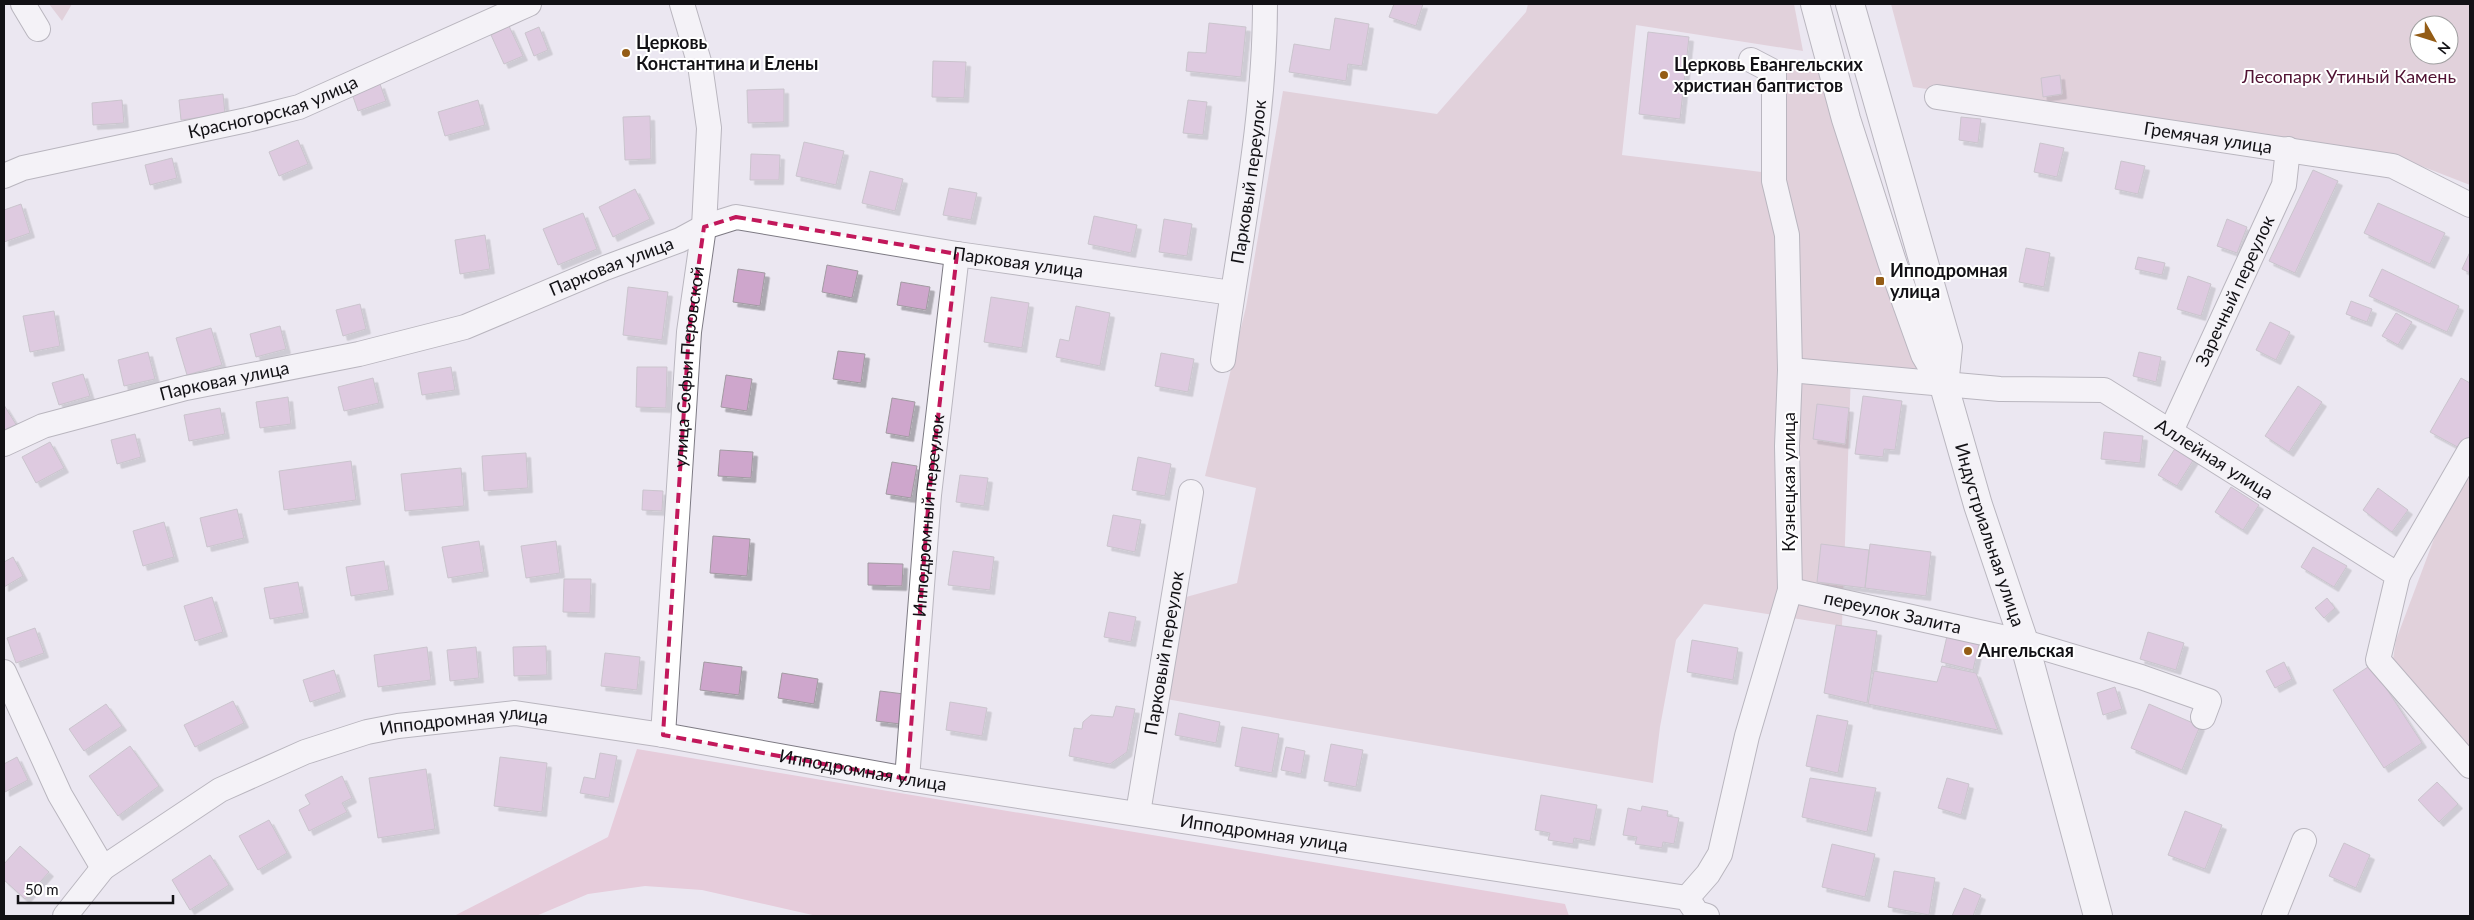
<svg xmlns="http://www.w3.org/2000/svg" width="2474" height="920" viewBox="0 0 2474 920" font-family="Lato,sans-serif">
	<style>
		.green { fill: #d6b5c2; fill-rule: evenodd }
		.forest { fill: #e0aac0 }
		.building { fill: #cea6cc; stroke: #a29aa2; filter: url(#shadow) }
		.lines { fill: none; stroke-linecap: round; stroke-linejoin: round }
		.street-casing { stroke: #7d7a83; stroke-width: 26 }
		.secondary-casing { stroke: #7d7a83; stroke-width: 30 }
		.street { stroke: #fff; stroke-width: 24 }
		.secondary { stroke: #fff; stroke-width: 28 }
		.marked { fill: none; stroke: #c2185b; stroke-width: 4; stroke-dasharray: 10 6; stroke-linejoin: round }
		.poi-dot { fill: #945c15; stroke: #fff; stroke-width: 2 }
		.labels { text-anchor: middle; stroke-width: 4; stroke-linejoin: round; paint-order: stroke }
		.poi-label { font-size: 18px; font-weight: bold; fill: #121115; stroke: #fff; text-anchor: start }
		.park-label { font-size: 18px; fill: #511233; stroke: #fff }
		.street-label { font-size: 18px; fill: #121115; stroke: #fff }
	</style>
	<defs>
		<filter id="shadow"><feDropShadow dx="4.5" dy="4.5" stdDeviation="0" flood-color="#0004"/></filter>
	</defs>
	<rect width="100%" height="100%" fill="#ebe7f1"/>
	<path class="green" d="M49 4H72L62 21Z
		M1528 4H1794L1803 51 1636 25 1622 155 1786 175 1782 62 1819 63 1920 377 1851 374 1842 626 1704 604 1676 640 1660 727 1653 783 1166 699 1186 597 1237 583 1256 488 1205 476 1246 307 1283 91 1437 114 1526 12Z
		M1891 4H2470V185L2398 157 1913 87ZM2419 25H2449V55H2419Z
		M2470 475V751L2393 659 2396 640 2446 507Z"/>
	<path class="forest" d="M637 749 1565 904 1569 916H817L702 890 645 886 588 894 536 916H454L608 837Z"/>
	<path class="building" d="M1394 4H1423L1416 26 1389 17Z
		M1335 18 1369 24 1362 66 1348 64 1346 81 1289 72 1294 44 1330 50Z
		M1209 23 1246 27 1241 77 1186 71 1188 52 1206 53Z
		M509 26 523 56 504 64 491 35Z
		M539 27 548 50 534 56 525 33Z
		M1648 32 1689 37 1680 119 1639 114Z
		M933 61 966 62 964 98 932 97Z
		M2060 75 2062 94 2043 97 2041 78Z
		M380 84 386 101 358 111 352 94Z
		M784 89V122L748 123 747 90Z
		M223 94 225 114 181 120 179 100Z
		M122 100 124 123 93 125 92 103Z
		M478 100 485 125 445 136 438 112Z
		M1188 100 1207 102 1203 135 1183 133Z
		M650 116 651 159 625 160 623 117Z
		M1961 117 1981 119 1978 143 1959 140Z
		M298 140 308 164 279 176 269 152Z
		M804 142 844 151 836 185 796 176Z
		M2040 143 2064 148 2057 177 2034 172Z
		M751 154 780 155 779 180H750Z
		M172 158 177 178 150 185 145 165Z
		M2121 161 2145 166 2138 194 2115 189Z
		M2313 170 2338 181 2295 273 2269 261Z
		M870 171 903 179 895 211 862 203Z
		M949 188 977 193 971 220 943 215Z
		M635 189 650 219 613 237 599 207Z
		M2378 203 2445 233 2430 264 2364 233Z
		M21 204 30 233 4 242V210Z
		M583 213 597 249 558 265 543 229Z
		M1094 216 1137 225 1131 253 1088 244Z
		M1164 219 1192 224 1187 256 1159 252Z
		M2227 219 2247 227 2237 253 2217 246Z
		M485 235 490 269 460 274 455 240Z
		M2026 248 2050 253 2044 287 2019 282Z
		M2470 252V273L2462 269Z
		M2138 257 2165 263 2162 275 2135 269Z
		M827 265 858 271 852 298 822 292Z
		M738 269 765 273 760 306 733 302Z
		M2382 269 2459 306 2447 332 2369 296Z
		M2188 276 2211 284 2201 316 2177 309Z
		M901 282 930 287 926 310 897 305Z
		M628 287 668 292 662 340 623 335Z
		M991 297 1029 303 1022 348 984 342Z
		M2351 301 2372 309 2367 322 2346 314Z
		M360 304 366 329 343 336 336 310Z
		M1076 306 1110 313 1100 366 1056 357 1060 339 1069 341Z
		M54 311 60 346 30 352 23 316Z
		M2396 313 2412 322 2398 345 2382 336Z
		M2270 322 2290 332 2276 360 2256 350Z
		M280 326 286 349 256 357 250 334Z
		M211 328 222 365 187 375 176 338Z
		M838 351 865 354 861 383 833 379Z
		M148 352 155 379 124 386 118 360Z
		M2139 352 2161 357 2156 382 2133 376Z
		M1161 353 1194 359 1188 392 1155 386Z
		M451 367 455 390 422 395 418 373Z
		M637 367H667L666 408 636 407Z
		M83 374 90 396 59 405 52 383Z
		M726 375 752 379 747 411 721 407Z
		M373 378 379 403 344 411 338 387Z
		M2461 378 2470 383V436L2463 450 2430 432Z
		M2298 386 2322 402 2289 452 2265 436Z
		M1863 396 1902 401 1895 450 1884 449 1883 457 1855 454Z
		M288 397 291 424 260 428 256 402Z
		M892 398 915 402 909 437 886 433Z
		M1817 404 1849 408 1845 444 1813 439Z
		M4 405 17 426 4 434Z
		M220 408 225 434 189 441 184 415Z
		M2104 432 2143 436 2140 463 2101 459Z
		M135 434 141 457 117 464 111 440Z
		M50 442 64 468 36 483 22 457Z
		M2176 447 2194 459 2177 486 2158 475Z
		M720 450 753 452 751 478 718 476Z
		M526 453 528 488 484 491 482 456Z
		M1138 457 1171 464 1165 496 1132 490Z
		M351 461 356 500 284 510 279 471Z
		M892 462 917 466 911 498 886 494Z
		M461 468 464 506 405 511 401 474Z
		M960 475 988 478 984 506 956 502Z
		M2231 487 2259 505 2243 530 2215 512Z
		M2378 488 2408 510 2392 532 2363 510Z
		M643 490 663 491 662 511 642 510Z
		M237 509 244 538 207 547 200 518Z
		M1113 515 1141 520 1135 552 1107 546Z
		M164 522 174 557 143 566 133 531Z
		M713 536 750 539 747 576 710 573Z
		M479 541 484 572 448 578 442 547Z
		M556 541 560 573 526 578 521 546Z
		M1821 544 1869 550 1865 588 1817 582Z
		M1870 544 1931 552 1926 596 1865 588Z
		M2313 547 2347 566 2334 587 2301 567Z
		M953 551 994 557 990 590 948 585Z
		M13 557 23 576 4 587V562Z
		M384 561 389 590 351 596 346 567Z
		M868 563 903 564 902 586 868 585Z
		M564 579H591L590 613 563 612Z
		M298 582 304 613 270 619 264 588Z
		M212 597 223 632 195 641 184 606Z
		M2327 598 2335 608 2324 618 2315 608Z
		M1109 612 1136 617 1131 642 1104 637Z
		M1836 625 1877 631 1867 703 1824 693Z
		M35 628 44 653 16 663 7 638Z
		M2148 632 2184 643 2176 670 2140 659Z
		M1947 636 1979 644 1973 670 1941 662Z
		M1692 640 1738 648 1733 680 1687 672Z
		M546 646 547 675 514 676 513 647Z
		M427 647 431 680 378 687 374 655Z
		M476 647 479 678 450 681 447 650Z
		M605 653 640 657 637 690 601 686Z
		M704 662 742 667 739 695 700 690Z
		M2284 662 2292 679 2275 688 2266 671Z
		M2371 665 2422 743 2384 768 2333 690Z
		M1942 666 1976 673 1998 730 1868 704 1874 671 1937 682Z
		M334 670 341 692 310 702 303 680Z
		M782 673 818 679 814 704 778 698Z
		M2115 687 2122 709 2103 715 2097 693Z
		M880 691 904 694 900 724 876 721Z
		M233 701 244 723 195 747 184 725Z
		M950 702 987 708 982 736 946 730Z
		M106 704 122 726 84 751 69 729Z
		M2149 704 2200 726 2182 770 2131 748Z
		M1116 706 1135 709 1127 752 1110 764 1069 756 1074 728 1082 729 1083 722 1091 715 1113 717Z
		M1179 713 1220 722 1216 743 1175 735Z
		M1817 715 1848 721 1838 773 1806 766Z
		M1242 727 1279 734 1272 773 1235 766Z
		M1331 744 1363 750 1356 787 1324 781Z
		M130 746 159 786 118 816 89 776Z
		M1286 747 1305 751 1301 774 1281 770Z
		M600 753 617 756 609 798 580 793 584 777 595 779Z
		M17 757 28 780 5 792 4 764Z
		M500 757 547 763 542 812 494 806Z
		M426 769 435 829 378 838 369 778Z
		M342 776 352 798 342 803 347 812 309 831 299 810 310 804 305 795Z
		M1810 778 1876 788 1867 832 1802 817Z
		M1947 778 1969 784 1961 815 1938 808Z
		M2437 782 2458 804 2439 822 2418 800Z
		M1541 795 1597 805 1590 841 1574 838 1573 844 1548 840 1550 833 1535 830Z
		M1642 806 1668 811 1667 816 1679 818 1674 844 1663 842 1662 848 1635 844 1637 837 1623 835 1628 808 1641 811Z
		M2185 811 2222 825 2205 869 2168 855Z
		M269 820 287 853 258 870 239 836Z
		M2344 843 2370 855 2356 888 2329 876Z
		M1832 844 1875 854 1865 897 1822 887Z
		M20 846 49 872 25 899 4 880V864Z
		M210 855 229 885 190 910 172 880Z
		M1894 871 1935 878 1929 915 1888 907Z
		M1964 888 1981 895 1973 916H1952Z"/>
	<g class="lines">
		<g class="street-casing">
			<g id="street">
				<path d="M23 4 38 29"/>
				<path id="s1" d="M1937 97 2393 166 2470 205"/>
				<path id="s2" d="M4 176 23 168 247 120 299 107 529 4"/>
				<path id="s3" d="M1223 360C1239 241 1265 124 1265 4"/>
				<path id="s4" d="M1790 370 2000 389 2104 390 2398 575 2378 660 2470 766"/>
				<path id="s5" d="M2171 431 2284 185 2288 149"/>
				<path id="s6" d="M4 444 43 426 186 388 359 354 465 327 605 268 680 240 704 227 736 217 957 254 1232 293"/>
				<path d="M2398 575 2470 450"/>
				<path id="s7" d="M1790 590 2024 642 2141 677 2209 701 2203 717"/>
				<path d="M4 672 60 795 103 868"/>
				<path id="s8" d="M663 735 689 332 704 227 709 128 700 65 682 4"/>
				<path id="s9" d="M907 779 929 495 957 254"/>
				<path id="s10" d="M1138 813 1191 492"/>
				<path d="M1687 898 1708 874 1720 854 1747 736 1790 590 1787 446 1790 370 1787 235 1774 181V72L1751 60"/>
				<path id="s11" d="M65 916 103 868 220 790 305 752 367 732 398 726 515 713 663 735 907 779 1687 898 1697 913 1707 916"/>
				<path d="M2274 916 2304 841"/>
			</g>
		</g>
		<g class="secondary-casing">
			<g id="secondary">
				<path id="s12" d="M1815 4 1846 119 1892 262 1925 354 1944 386 1978 505 2024 642 2098 916"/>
				<path d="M1850 4 1948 347 1944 386"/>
			</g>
		</g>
		<use href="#street" class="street"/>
		<use href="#secondary" class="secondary"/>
	</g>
	<path d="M0 0H2474V920H0ZM736 217 957 254 929 495 907 779 663 735 689 332 704 227Z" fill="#ebe7f1" fill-opacity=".55" fill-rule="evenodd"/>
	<path class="marked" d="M736 217 957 254 929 495 907 779 663 735 689 332 704 227Z"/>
	<g class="poi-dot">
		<circle cx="626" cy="53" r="5"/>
		<circle cx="1664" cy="75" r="5"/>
		<rect x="1875" y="276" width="10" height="10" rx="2.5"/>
		<circle cx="1968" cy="651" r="5"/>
	</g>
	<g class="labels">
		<g class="poi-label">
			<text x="636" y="49">Церковь<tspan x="636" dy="21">Константина и Елены</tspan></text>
			<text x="1674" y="71">Церковь Евангельских<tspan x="1674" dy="21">христиан баптистов</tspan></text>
			<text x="1890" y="277">Ипподромная<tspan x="1890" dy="21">улица</tspan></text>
			<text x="1978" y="657">Ангельская</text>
		</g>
		<g class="park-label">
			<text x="2349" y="83">Лесопарк Утиный Камень</text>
		</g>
		<g class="street-label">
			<text dy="6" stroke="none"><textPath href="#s2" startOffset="278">Красногорская улица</textPath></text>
			<text dy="6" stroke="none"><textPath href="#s1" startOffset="274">Гремячая улица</textPath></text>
			<text dy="6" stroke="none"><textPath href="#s3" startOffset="180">Парковый переулок</textPath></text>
			<text dy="6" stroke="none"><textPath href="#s6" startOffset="1055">Парковая улица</textPath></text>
			<text dy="6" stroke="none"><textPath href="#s6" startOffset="635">Парковая улица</textPath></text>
			<text dy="6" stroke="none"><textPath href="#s5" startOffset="154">Заречный переулок</textPath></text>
			<text dy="6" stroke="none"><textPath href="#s8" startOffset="369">улица Софьи Перовской</textPath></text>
			<text dy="6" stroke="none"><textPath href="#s6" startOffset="230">Парковая улица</textPath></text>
			<text dy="6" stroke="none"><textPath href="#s4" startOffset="445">Аллейная улица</textPath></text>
			<text transform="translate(1789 482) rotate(-90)" y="6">Кузнецкая улица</text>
			<text dy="6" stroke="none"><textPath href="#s9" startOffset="264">Ипподромный переулок</textPath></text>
			<text dy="6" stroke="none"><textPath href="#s12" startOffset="560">Индустриальная улица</textPath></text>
			<text dy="6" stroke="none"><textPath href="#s7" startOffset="105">переулок Залита</textPath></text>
			<text dy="6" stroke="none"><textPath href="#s10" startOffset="162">Парковый переулок</textPath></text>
			<text dy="6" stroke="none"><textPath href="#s11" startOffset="458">Ипподромная улица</textPath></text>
			<text dy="6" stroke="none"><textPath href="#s11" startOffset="862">Ипподромная улица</textPath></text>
			<text dy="6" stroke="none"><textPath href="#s11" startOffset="1268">Ипподромная улица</textPath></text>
		</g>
	</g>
	<rect width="2474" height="920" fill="none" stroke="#121115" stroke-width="10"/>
	<g transform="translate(2434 40) rotate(129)"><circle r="24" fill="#ffffff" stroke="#a0a0a1"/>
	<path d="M0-4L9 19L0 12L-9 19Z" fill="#945c15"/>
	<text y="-8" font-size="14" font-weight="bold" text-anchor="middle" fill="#121115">N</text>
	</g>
	<path d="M18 895v8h155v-8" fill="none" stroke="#121115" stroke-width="2.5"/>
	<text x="25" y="895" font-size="15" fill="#121115" stroke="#ffffff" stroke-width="4" paint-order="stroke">50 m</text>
</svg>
